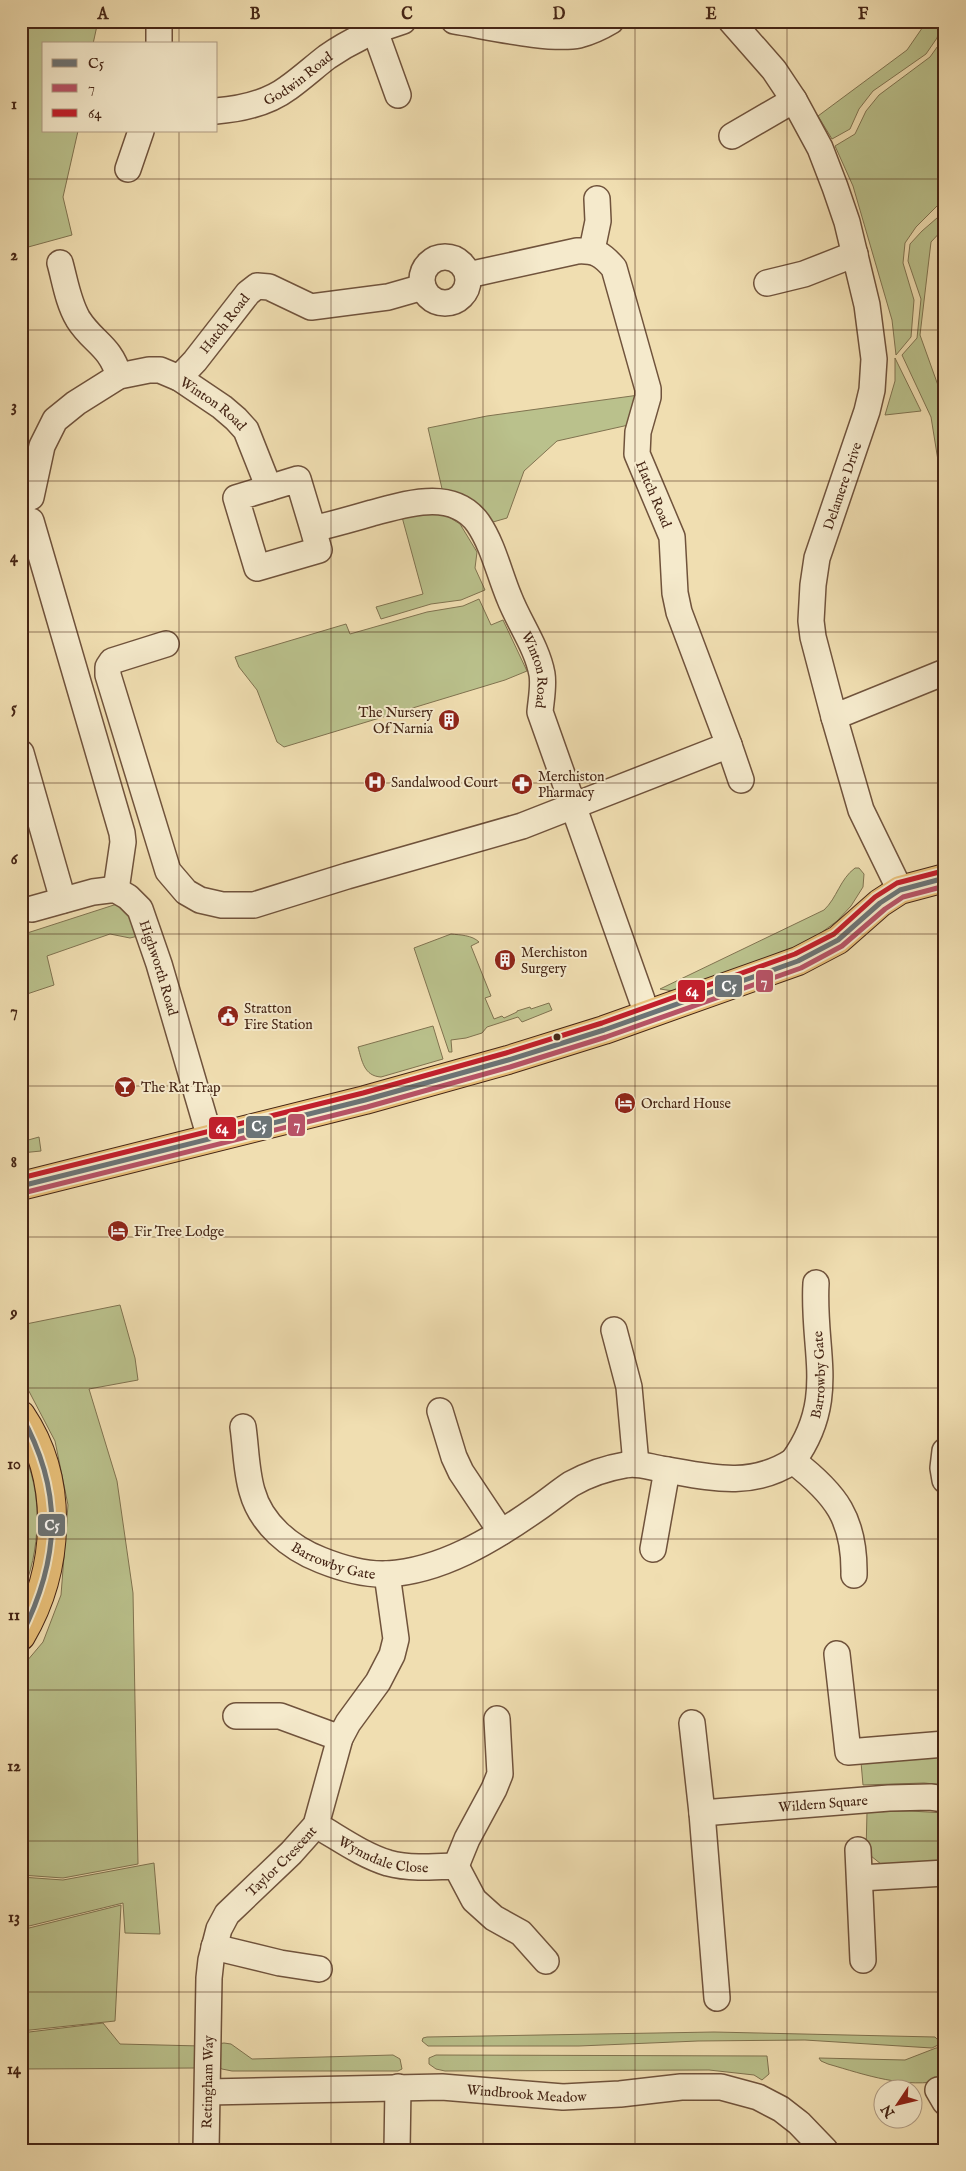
<svg xmlns="http://www.w3.org/2000/svg" width="966" height="2171" viewBox="0 0 966 2171" font-family="'IM FELL English',serif">
	<style>
		.green { fill: #bac18c; stroke: #807350 }
		.lines { fill: none; stroke-linecap: round; stroke-linejoin: round }
		.minor-casing { stroke: #70533c; stroke-width: 28 }
		.major-casing { stroke: #452515; stroke-width: 30 }
		.highway-casing { stroke: #452515; stroke-width: 30 }
		.minor { stroke: #f5eacc; stroke-width: 25 }
		.major { stroke: #e8bf78; stroke-width: 28 }
		.highway { stroke: #e8bf78; stroke-width: 28 }
		.bus-1-casing { stroke: #f5eacc; stroke-width: 9 }
		.bus-2-casing { stroke: #f5eacc; stroke-width: 9 }
		.bus-3-casing { stroke: #f5eacc; stroke-width: 9 }
		.bus-1 { stroke: #6c7476; stroke-width: 5 }
		.bus-2 { stroke: #b75366; stroke-width: 5 }
		.bus-3 { stroke: #c21f2c; stroke-width: 5 }
		.grid { fill: none; stroke: #452515; stroke-width: 1; stroke-opacity: 0.55 }
		.bus-dot { fill: #452515; stroke: #f5eacc; stroke-width: 2 }
		.labels { text-anchor: middle; stroke-width: 4; stroke-linejoin: round; paint-order: stroke }
		.street-label { font-size: 14px; fill: #452515; stroke: #f5eacc }
		.poi-label { font-size: 14px; fill: #452515; stroke: #f5eacc; text-anchor: start }
		.line-badge { stroke: #f5eacc; stroke-width: 2 }
		.badge-label { font-size: 14px; text-anchor: middle; font-weight: bold; fill: #fff }
		.neatline { fill: none; stroke: #452515; stroke-width: 2 }
		.grid-label { font-size: 16px; text-anchor: middle; font-weight: bold; fill: #452515 }
	</style>
	<rect width="100%" height="100%" fill="#f0deb1"/>
	<filter id="stains"><feTurbulence type="fractalNoise" baseFrequency=".004" numOctaves="4"/><feColorMatrix values="0 0 0 0 .2 0 0 0 0 .09 0 0 0 0 .02 0 0 0 .5 -.17"/></filter>
	<radialGradient id="worn" r=".72"><stop offset=".6" stop-color="#630" stop-opacity="0"/><stop offset="1" stop-color="#630" stop-opacity=".3"/></radialGradient>
	<path class="green" d="M21 21H98L93 44H44V131H78L63 197 72 235 21 249Z
		M927 21H942L937 38 926 54 873 91 859 109 850 129 832 139 818 116 907 50Z
		M945 36V198L916 227 905 243 903 263 914 300 911 337 896 355 892 320 853 186 835 146 855 134 866 111 879 95 930 57Z
		M945 211V227L931 242 920 335 945 405V504L931 417 902 355 917 338 921 299 908 261 910 244 922 231Z
		M895 358 921 411 885 415 895 381Z
		M639 395 633 424 557 441 524 471 507 518 493 522 468 497 443 493 428 428 487 416Z
		M420 512 444 514 460 524 477 552 475 568 485 590 461 600 431 604 381 619 376 607 423 594 402 517Z
		M479 599 491 625 503 620 527 671 505 680 284 747 277 742 257 690 239 667 235 657 346 624 350 634 427 612 463 606Z
		M855 868H859L864 874 863 887 851 906 837 921 802 947 673 991 660 989 824 910C837 898 840 879 855 868Z
		M117 904 138 922 142 935 130 938 110 934 47 956 54 985 21 996V935Z
		M451 934C460 935 472 935 479 942L471 946 491 996 485 998 494 1019 502 1016 504 1018 517 1012V1011L530 1007 531 1009 549 1003 552 1010 522 1022 518 1017 487 1027 482 1033 466 1038 451 1040 452 1052H449L414 948Z
		M433 1026 443 1059 381 1077C364 1076 362 1061 358 1047Z
		M39 1137 41 1151 21 1153V1142Z
		M120 1305 135 1358 138 1380 89 1389 117 1481 133 1593 138 1864 63 1878 21 1875V1668L43 1642 61 1595 68 1505 55 1441 21 1376V1325Z
		M21 1447C44 1492 41 1552 21 1596Z
		M945 1754V1785L924 1783 863 1785 861 1762Z
		M910 1811 945 1813V1864L886 1868 866 1852 867 1812Z
		M154 1863 160 1934 125 1933 123 1903 21 1928V1877L63 1880Z
		M121 1905 115 2021 21 2031V1930Z
		M103 2023 120 2044 201 2046 196 2068 21 2069V2033Z
		M714 2032 935 2037 939 2041 938 2045 932 2048 805 2040 698 2041 579 2046H428L422 2041 423 2038 427 2037Z
		M224 2043 231 2044 252 2059 393 2055 400 2059 402 2069 398 2071H232L222 2069 217 2066V2044Z
		M945 2047V2080C905 2089 866 2075 828 2064L821 2061 819 2058 905 2060 936 2048Z
		M436 2055 767 2056 769 2074 762 2080 754 2075 709 2070 445 2071 436 2069 429 2064V2058Z"/>
	<g class="lines">
		<g class="minor-casing">
			<g id="minor">
				<path d="M454 21C486 26 550 41 579 35 590 32 601 27 611 21"/>
				<path d="M731 21 774 70 794 100 732 136"/>
				<path d="M375 31 398 95"/>
				<path d="M159 44V21"/>
				<path d="M794 100 820 148 835 187 847 222 867 305 874 359 872 390 867 411 817 558 813 585 811 621 813 637 834 717 945 672"/>
				<path id="s1" d="M216 111C241 109 268 103 288 88 302 78 314 67 327 57 350 41 376 29 403 21"/>
				<path d="M128 169 141 131"/>
				<path d="M592 250 598 221 597 199"/>
				<circle cx="445" cy="280" r="23"/>
				<path d="M60 263C65 281 68 302 78 319 93 343 110 345 119 376"/>
				<path d="M767 283 804 274 855 254"/>
				<path id="s2" d="M179 378 195 361 248 293 257 286 269 287 311 307 388 297 423 287"/>
				<path id="s3" d="M31 497 42 446 55 420 76 403 119 376 149 370H160L179 378 222 407 236 419 246 430 269 488"/>
				<path d="M31 521 122 833 123 842 116 890"/>
				<path id="s4" d="M313 529 298 479 236 498 257 568 319 550 313 529C333 524 352 519 372 513 406 504 453 488 478 523 493 545 499 573 509 597 519 623 537 647 542 674 544 686 541 700 540 712L647 1014"/>
				<path d="M166 644 112 661 108 667V675L168 871 186 892 200 900 222 905H254L347 876 522 826 729 745 679 612 675 593 672 537 637 454 638 432 648 397V389L614 268C602 254 595 250 577 251L468 275"/>
				<path d="M834 717 861 810 900 890"/>
				<path d="M729 745 741 780"/>
				<path d="M21 753 63 900"/>
				<path id="s5" d="M32 909 93 892 109 890H116L128 897 140 909 159 964 210 1138"/>
				<path d="M614 1330 629 1387 636 1464"/>
				<path d="M440 1411 454 1457 461 1472 501 1532"/>
				<path id="s6" d="M243 1427C246 1448 246 1471 252 1491 261 1524 290 1548 321 1560 341 1568 366 1575 387 1574 441 1571 492 1540 535 1510 547 1502 559 1492 571 1484 587 1475 607 1468 625 1465 637 1462 649 1467 662 1469 708 1477 750 1489 793 1461 836 1494 855 1519 854 1575"/>
				<path d="M945 1451 943 1468 945 1480"/>
				<path id="s7" d="M793 1461C838 1399 812 1351 816 1283"/>
				<path d="M653 1549 667 1470"/>
				<path d="M837 1654 848 1752 945 1744"/>
				<path d="M236 1716H280L340 1738"/>
				<path id="s8" d="M692 1723 702 1813 889 1798 930 1797 945 1799"/>
				<path d="M702 1813 717 1998"/>
				<path id="s9" d="M316 1825C339 1838 362 1855 388 1863 410 1869 434 1867 456 1866L474 1900 494 1918 521 1933 546 1961"/>
				<path d="M858 1850 863 1960"/>
				<path d="M456 1866 467 1839 494 1789 500 1774 497 1719"/>
				<path d="M860 1878 945 1873"/>
				<path d="M214 1947 280 1963 319 1969"/>
				<path d="M938 2090 945 2102"/>
				<path id="s10" d="M208 2092 442 2087 563 2097 620 2094 681 2087H721L758 2097 781 2109 799 2123 825 2150"/>
				<path id="s11" d="M206 2150 209 1978 211 1960 219 1929 227 1914 291 1853 316 1825 340 1738 348 1723 378 1682 392 1655 396 1639 387 1574"/>
				<path d="M397 2150 398 2087"/>
			</g>
		</g>
		<g class="major-casing">
			<path id="major" d="M21 1186 365 1100 508 1060 604 1030 798 961 838 940 880 903 900 890 945 878"/>
		</g>
		<g class="highway-casing">
			<path id="highway" d="M21 1415C65 1480 60 1570 21 1636"/>
		</g>
		<use href="#minor" class="minor"/>
		<use href="#major" class="major"/>
		<use href="#highway" class="highway"/>
		<g class="bus-1-casing">
			<path id="bus-1" d="M21 1186 365 1100 508 1060 604 1030 798 961 838 940 880 903 900 890 945 878
				M21 1415C64 1492 60 1559 21 1636"/>
		</g>
		<g class="bus-2-casing">
			<path id="bus-2" d="M23 1193 367 1107 510 1067 606 1037 801 968 842 946 885 909 903 897 945 886"/>
		</g>
		<g class="bus-3-casing">
			<path id="bus-3" d="M21 1178 363 1093 506 1053 602 1023 795 954 834 934 875 897 897 883 943 871"/>
		</g>
		<use href="#bus-1" class="bus-1"/>
		<use href="#bus-2" class="bus-2"/>
		<use href="#bus-3" class="bus-3"/>
	</g>
	<path class="grid" d="M179 21V44M331 21V2150M483 21V2150M635 21V2150M787 21V2150M179 131V2150M21 179H945M21 330H945M21 481H945M21 632H945M21 783H945M21 934H945M21 1086H945M21 1237H945M21 1388H945M21 1539H945M21 1690H945M21 1841H945M21 1992H945"/>
	<defs>
		<g id="building-disc" transform="scale(1.125)"><circle r="9.5" fill="#8f2418" stroke="#f5eacc"/><path d="M-4-6H4V6H1V3H-1V6H-4ZM-2.5-4.3h1.7v1.8h-1.7ZM.8-4.3h1.7v1.8H.8ZM-2.5-1h1.7V.8h-1.7ZM.8-1h1.7V.8H.8Z" fill="#fff"/></g>
		<g id="hospital-disc" transform="scale(1.125)"><circle r="9.5" fill="#8f2418" stroke="#f5eacc"/><path d="M-5-5h3v3.5h4V-5h3V5h-3V1.5h-4V5h-3Z" fill="#fff"/></g>
		<g id="pharmacy-disc" transform="scale(1.125)"><circle r="9.5" fill="#8f2418" stroke="#f5eacc"/><path d="M-2-6h4v4h4v4h-4v4h-4v-4h-4v-4h4Z" fill="#fff"/></g>
		<g id="civic-disc" transform="scale(1.125)"><circle r="9.5" fill="#8f2418" stroke="#f5eacc"/><path d="M-.6-6.5H3V-4.5H.6V-3L4-1V1h2V6H-6V1h2V-1L-.6-3ZM-1.2 2.5V6h2.4V2.5Z" fill="#fff"/></g>
		<g id="bar-disc" transform="scale(1.125)"><circle r="9.5" fill="#8f2418" stroke="#f5eacc"/><path d="M-6-5H6L.8 .8V4.5H3.5V6h-7V4.5H-.8V.8Z" fill="#fff"/></g>
		<g id="hotel-disc" transform="scale(1.125)"><circle r="9.5" fill="#8f2418" stroke="#f5eacc"/><path d="M-6-4.5h1.5V1H6V5H4.5V3h-9V5H-6ZM-4 0a1.8 1.8 0 1 1 3.6 0ZM.5 0V-2.5h3Q6-2.5 6 0Z" fill="#fff"/></g>
	</defs>
	<g fill-rule="evenodd">
		<use href="#building-disc" x="449" y="720"/>
		<use href="#hospital-disc" x="375" y="782"/>
		<use href="#pharmacy-disc" x="522" y="784"/>
		<use href="#building-disc" x="505" y="960"/>
		<use href="#civic-disc" x="228" y="1016"/>
		<use href="#bar-disc" x="125" y="1087"/>
		<use href="#hotel-disc" x="625" y="1103"/>
		<use href="#hotel-disc" x="118" y="1231"/>
	</g>
	<circle class="bus-dot" cx="557" cy="1037" r="4.5"/>
	<g class="labels">
		<g class="street-label">
			<text dy="5" stroke="none"><textPath href="#s1" startOffset="90">Godwin Road</textPath></text>
			<text dy="5" stroke="none"><textPath href="#s2" startOffset="71">Hatch Road</textPath></text>
			<text dy="5" stroke="none"><textPath href="#s3" startOffset="264">Winton Road</textPath></text>
			<text transform="translate(842 486) rotate(-71)" y="5">Delamere Drive</text>
			<text transform="translate(654 494) rotate(67)" y="5">Hatch Road</text>
			<text dy="5" stroke="none"><textPath href="#s4" startOffset="611">Winton Road</textPath></text>
			<text dy="5" stroke="none"><textPath href="#s5" startOffset="179">Highworth Road</textPath></text>
			<text dy="5" stroke="none"><textPath href="#s7" startOffset="92">Barrowby Gate</textPath></text>
			<text dy="5" stroke="none"><textPath href="#s6" startOffset="178">Barrowby Gate</textPath></text>
			<text dy="5" stroke="none"><textPath href="#s8" startOffset="212">Wildern Square</textPath></text>
			<text dy="5" stroke="none"><textPath href="#s9" startOffset="75">Wynndale Close</textPath></text>
			<text dy="5" stroke="none"><textPath href="#s11" startOffset="315">Taylor Crescent</textPath></text>
			<text dy="5" stroke="none"><textPath href="#s11" startOffset="68">Retingham Way</textPath></text>
			<text dy="5" stroke="none"><textPath href="#s10" startOffset="319">Windbrook Meadow</textPath></text>
		</g>
		<g class="poi-label">
			<text x="433" y="717" text-anchor="end">The Nursery<tspan x="433" dy="16">Of Narnia</tspan></text>
			<text x="538" y="781">Merchiston<tspan x="538" dy="16">Pharmacy</tspan></text>
			<text x="391" y="787">Sandalwood Court</text>
			<text x="521" y="957">Merchiston<tspan x="521" dy="16">Surgery</tspan></text>
			<text x="244" y="1013">Stratton<tspan x="244" dy="16">Fire Station</tspan></text>
			<text x="141" y="1092">The Rat Trap</text>
			<text x="641" y="1108">Orchard House</text>
			<text x="134" y="1236">Fir Tree Lodge</text>
		</g>
	</g>
	<g class="line-badge">
		<rect x="755" y="969" width="19" height="24" rx="5" fill="#b75366"/>
		<rect x="714" y="974" width="29" height="24" rx="5" fill="#6c7476"/>
		<rect x="677" y="979" width="29" height="24" rx="5" fill="#c21f2c"/>
		<rect x="287" y="1113" width="19" height="24" rx="5" fill="#b75366"/>
		<rect x="245" y="1115" width="28" height="24" rx="5" fill="#6c7476"/>
		<rect x="208" y="1116" width="29" height="24" rx="5" fill="#c21f2c"/>
		<rect x="37" y="1513" width="29" height="24" rx="5" fill="#6c7476"/>
	</g>
	<g class="badge-label">
		<text x="764" y="986">7</text>
		<text x="729" y="991">C5</text>
		<text x="692" y="996">64</text>
		<text x="297" y="1129">7</text>
		<text x="259" y="1131">C5</text>
		<text x="222" y="1133">64</text>
		<text x="52" y="1530">C5</text>
	</g>
	<rect width="966" height="2171" fill="none" stroke="#f0deb1" stroke-width="55"/>
	<rect x="42" y="42" width="175" height="90" fill="#f5eacc" stroke="#af9b83"/>
	<rect x="52" y="59" width="25" height="8" fill="#6c7476" stroke="#af9b83"/>
	<text x="88" y="68" font-size="15" fill="#452515">C5</text>
	<rect x="52" y="84" width="25" height="8" fill="#b75366" stroke="#af9b83"/>
	<text x="88" y="92" font-size="15" fill="#452515">7</text>
	<rect x="52" y="109" width="25" height="8" fill="#c21f2c" stroke="#af9b83"/>
	<text x="88" y="118" font-size="15" fill="#452515">64</text>
	<g transform="translate(898 2104) rotate(235)"><circle r="24" fill="#f5eacc" stroke="#af9b83"/>
	<path d="M0-4L9 19L0 12L-9 19Z" fill="#8f2418"/>
	<text y="-8" font-size="14" font-weight="bold" text-anchor="middle" fill="#452515">N</text>
	</g>
	<rect x="28" y="28" width="910" height="2116" class="neatline"/>
	<g class="grid-label">
		<text x="103" y="19">A</text>
		<text x="255" y="19">B</text>
		<text x="407" y="19">C</text>
		<text x="559" y="19">D</text>
		<text x="711" y="19">E</text>
		<text x="863" y="19">F</text>
		<text x="14" y="109">1</text>
		<text x="14" y="260">2</text>
		<text x="14" y="411">3</text>
		<text x="14" y="562">4</text>
		<text x="14" y="713">5</text>
		<text x="14" y="864">6</text>
		<text x="14" y="1016">7</text>
		<text x="14" y="1167">8</text>
		<text x="14" y="1318">9</text>
		<text x="14" y="1469">10</text>
		<text x="14" y="1620">11</text>
		<text x="14" y="1771">12</text>
		<text x="14" y="1922">13</text>
		<text x="14" y="2074">14</text>
	</g>
	<rect width="100%" height="100%" filter="url(#stains)"/>
	<rect width="100%" height="100%" fill="url(#worn)"/>
</svg>
